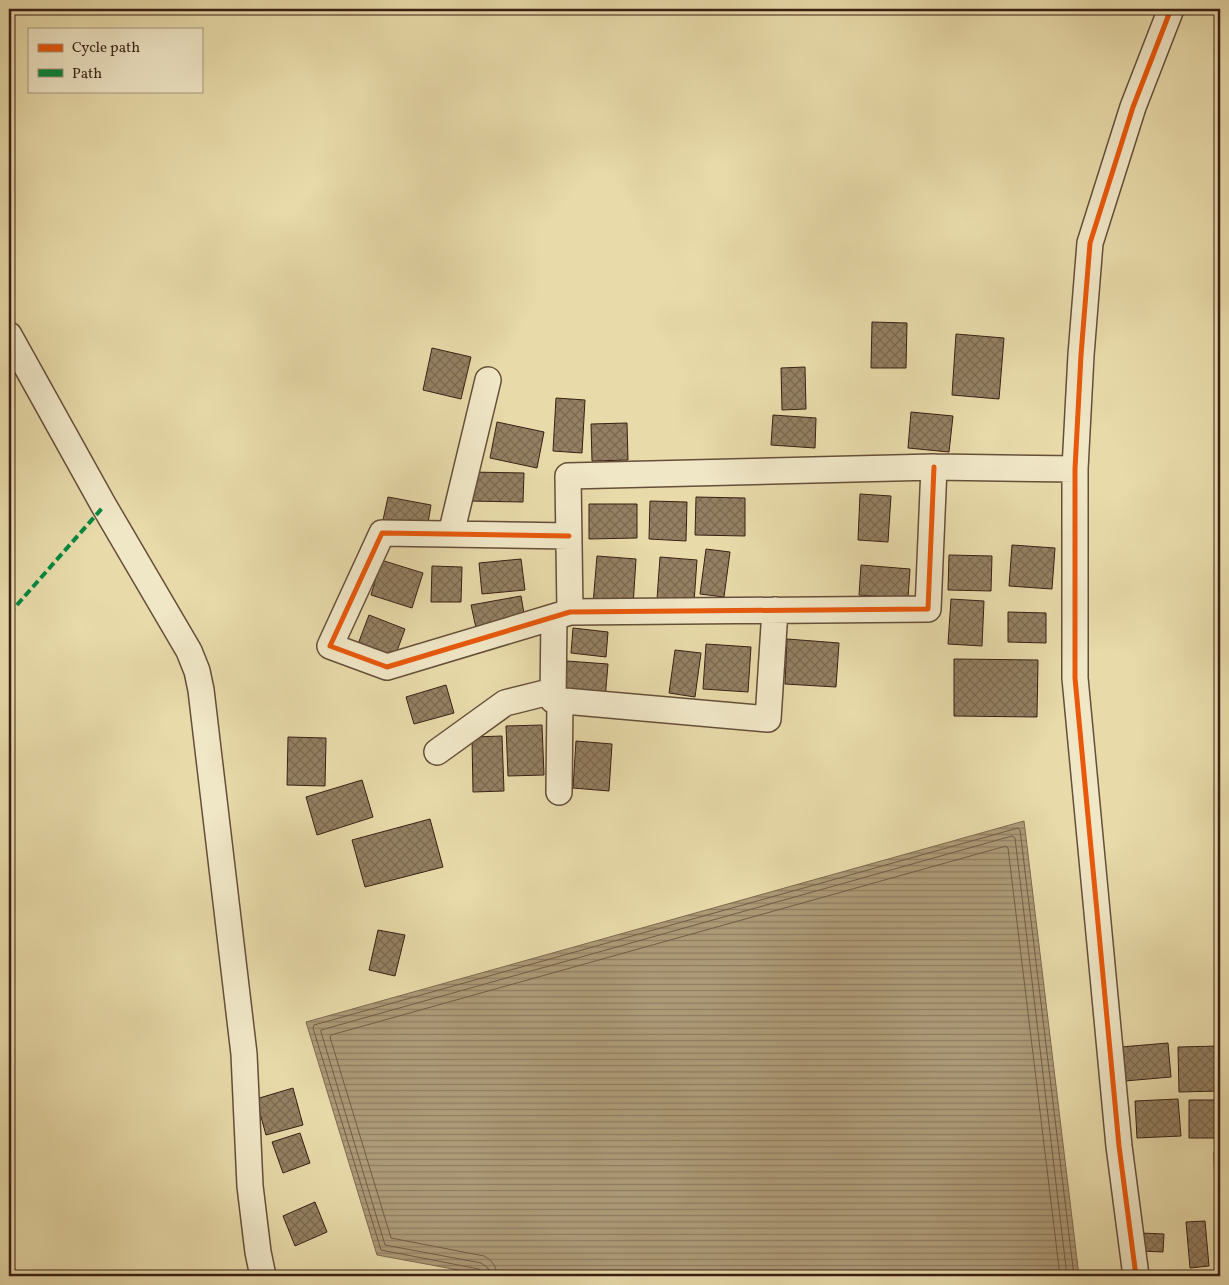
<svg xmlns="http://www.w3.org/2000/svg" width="1229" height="1285" viewBox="0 0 1229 1285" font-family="Vollkorn,serif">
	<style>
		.water { fill: url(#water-rules); stroke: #7f6950 }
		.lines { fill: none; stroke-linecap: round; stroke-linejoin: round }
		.shore { stroke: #745c46; stroke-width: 1 }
		.building { fill: url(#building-cross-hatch); stroke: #3a1f15 }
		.street-casing { stroke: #664e3a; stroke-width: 28 }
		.street { stroke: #f0e7c7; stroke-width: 25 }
		.quiet { stroke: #00873e; stroke-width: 4; stroke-dasharray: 8 4; stroke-linecap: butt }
		.cycleway-casing { stroke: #f0e7c7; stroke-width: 8 }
		.cycleway { stroke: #e8590c; stroke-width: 5 }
	</style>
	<defs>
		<pattern id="water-rules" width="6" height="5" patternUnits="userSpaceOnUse" patternTransform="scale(1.25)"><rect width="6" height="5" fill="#ad9a77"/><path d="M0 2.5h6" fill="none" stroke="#8e7d60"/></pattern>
		<pattern id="building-cross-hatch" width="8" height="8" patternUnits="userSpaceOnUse" patternTransform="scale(1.25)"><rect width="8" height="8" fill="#948062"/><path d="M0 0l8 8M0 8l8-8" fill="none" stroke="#7a6850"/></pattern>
	</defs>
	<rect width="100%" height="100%" fill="#e8daa9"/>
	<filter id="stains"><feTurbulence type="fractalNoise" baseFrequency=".004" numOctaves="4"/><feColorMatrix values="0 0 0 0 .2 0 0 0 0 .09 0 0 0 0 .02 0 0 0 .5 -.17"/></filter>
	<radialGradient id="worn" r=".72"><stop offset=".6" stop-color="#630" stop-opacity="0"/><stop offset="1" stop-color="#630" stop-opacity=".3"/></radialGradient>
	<path class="water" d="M1024 821 1079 1276H491L377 1255 306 1022Z"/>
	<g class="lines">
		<path class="shore" d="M483 1276 482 1272 479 1269 381 1250 313 1028 314 1025 1018 828 1020 830 1074 1276
			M490 1276 488 1268 481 1263 385 1245 321 1032V1030L1012 836 1015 838 1067 1276
			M497 1276C497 1267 492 1260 484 1256L391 1238 330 1037 331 1035 1006 846 1008 848 1060 1276"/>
	</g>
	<path class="building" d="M872 322 907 323 906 368H871Z
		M956 334 1004 338 999 399 952 395Z
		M432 348 471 357 461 399 423 390Z
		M805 367 806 409 782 410 781 368Z
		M556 398 585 400 582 453 553 451Z
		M911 412 953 416 949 452 908 448Z
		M773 415 816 418 815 448 771 445Z
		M497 422 544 432 537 468 490 458Z
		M627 423 628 460 592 461 591 424Z
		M469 472 524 473 523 502 468 501Z
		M860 494 891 496 888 542 858 540Z
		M388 497 431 505 427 529 383 520Z
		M696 497 745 498V536L695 535Z
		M650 501 687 502 686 541 649 539Z
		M589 504H637V538L589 539Z
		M1012 545 1055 548 1052 589 1009 586Z
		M706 549 730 552 724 597 700 594Z
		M949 555 992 556 991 591 948 590Z
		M597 556 636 559 633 606 593 604Z
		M660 557 697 560 694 602 657 599Z
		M521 559 525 590 482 594 479 563Z
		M381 560 423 573 412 608 371 595Z
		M861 565 910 569 908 599 859 595Z
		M432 566 462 567 461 602H431Z
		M521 596 525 619 476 628 471 605Z
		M951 599 984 601 982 646 948 644Z
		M1008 612 1046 613V643L1008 642Z
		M369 615 405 629 394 659 358 644Z
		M573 628 608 632 606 657 571 653Z
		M787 639 839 643 836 687 785 684Z
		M706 644 751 647 748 692 703 689Z
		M675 650 701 653 695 697 669 693Z
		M954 659 1038 660 1037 717 954 716Z
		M567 661 608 664 605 700 564 696Z
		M446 685 454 713 414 724 406 697Z
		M542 725 544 775 508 776 506 726Z
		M502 736 504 791 473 792 472 737Z
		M288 737 326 738 325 786 287 785Z
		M576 741 612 744 609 791 573 788Z
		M362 780 373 817 317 835 306 797Z
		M430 819 443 867 365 887 352 840Z
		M378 930 405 935 395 976 369 970Z
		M1168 1043 1171 1077 1125 1081 1121 1047Z
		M1220 1046V1091L1179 1092 1178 1047Z
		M293 1088 303 1125 266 1135 256 1099Z
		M1178 1099 1181 1136 1137 1138 1135 1101Z
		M1189 1100H1220V1138H1189Z
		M300 1133 310 1163 283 1173 272 1142Z
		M1214 1152H1220V1193H1215Z
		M315 1202 327 1232 295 1246 283 1216Z
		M1205 1221 1209 1266 1190 1268 1186 1222Z
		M1140 1233 1164 1234 1163 1252 1140 1251Z"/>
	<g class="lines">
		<g class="street-casing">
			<path id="street" d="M9 335 104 506 189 651 197 671 201 690 244 1054 250 1186 258 1252 263 1276
				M451 534 488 380
				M569 536 382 533 330 646 387 667 570 612 928 609 934 467
				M570 612 568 476 934 467 1075 469
				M554 617 553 700 768 719 775 610
				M437 752 505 703 553 691
				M559 792 560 701
				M1136 1276 1119 1146 1075 678V469L1081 355 1090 243 1133 107 1171 9"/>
		</g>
		<use href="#street" class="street"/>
		<path class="quiet" d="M9 614 104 506"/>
		<g class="cycleway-casing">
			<path id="cycleway" d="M569 536 382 533 330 646 387 667 570 612 928 609 934 467
				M1136 1276 1119 1146 1075 678V469L1081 355 1090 243 1133 107 1171 9"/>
		</g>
		<use href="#cycleway" class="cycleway"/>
	</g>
	<rect width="1229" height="1285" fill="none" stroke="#e8daa9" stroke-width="30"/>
	<rect x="10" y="10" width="1209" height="1265" fill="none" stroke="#3a1f15" stroke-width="2.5"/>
	<rect x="15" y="15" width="1199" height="1255" fill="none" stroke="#3a1f15"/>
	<rect x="28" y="28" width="175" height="65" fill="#f0e7c7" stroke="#a79780"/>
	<rect x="38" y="44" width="25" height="8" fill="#e8590c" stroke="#a79780"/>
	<text x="72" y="52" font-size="15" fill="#3a1f15">Cycle path</text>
	<rect x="38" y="69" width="25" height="8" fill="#00873e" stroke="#a79780"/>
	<text x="72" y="78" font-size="15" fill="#3a1f15">Path</text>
	<rect width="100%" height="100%" filter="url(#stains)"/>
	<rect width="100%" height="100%" fill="url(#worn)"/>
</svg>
